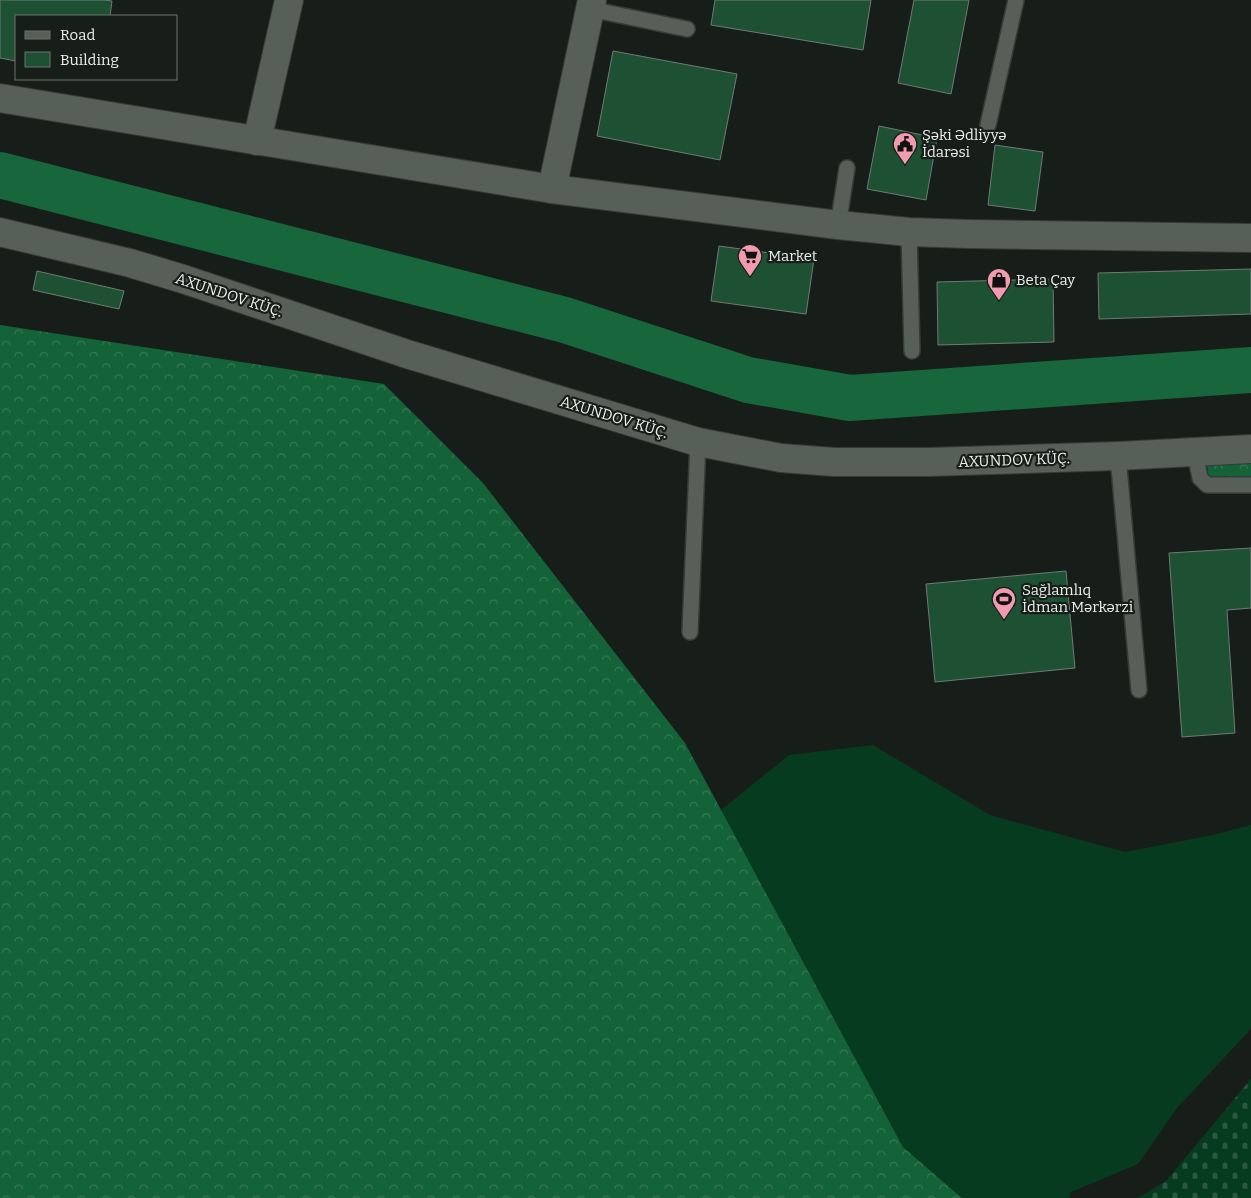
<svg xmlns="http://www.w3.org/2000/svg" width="1251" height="1198" viewBox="0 0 1251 1198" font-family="Bitter,serif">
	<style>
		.grass { fill: #063b1f }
		.forest { fill: url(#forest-crowns) }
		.cemetery { fill: url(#cemetery-stones) }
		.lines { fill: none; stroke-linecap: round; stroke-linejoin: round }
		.river { stroke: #18663b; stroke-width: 46 }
		.building { fill: #1e5133; stroke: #717a74 }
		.service-casing { stroke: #363b38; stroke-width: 18 }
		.minor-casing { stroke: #363b38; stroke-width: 30 }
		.tertiary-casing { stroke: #363b38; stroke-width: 30 }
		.service { stroke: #565f58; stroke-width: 15 }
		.minor { stroke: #565f58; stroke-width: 28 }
		.tertiary { stroke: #565f58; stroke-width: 28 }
		.labels { text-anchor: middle; stroke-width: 4.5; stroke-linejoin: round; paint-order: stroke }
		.poi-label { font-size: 15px; fill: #eaefeb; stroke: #171e19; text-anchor: start }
		.street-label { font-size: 15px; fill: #eaefeb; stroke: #171e19 }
	</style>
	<defs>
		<pattern id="forest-crowns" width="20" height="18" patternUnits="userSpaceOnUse" patternTransform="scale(1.25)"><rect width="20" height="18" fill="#136238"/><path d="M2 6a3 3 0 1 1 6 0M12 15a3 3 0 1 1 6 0" fill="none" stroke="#367955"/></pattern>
		<pattern id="cemetery-stones" width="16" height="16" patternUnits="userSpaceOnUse" patternTransform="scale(1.25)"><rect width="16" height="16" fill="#063b1f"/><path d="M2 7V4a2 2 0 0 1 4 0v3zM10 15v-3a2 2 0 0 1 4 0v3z" fill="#2a5840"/></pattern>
	</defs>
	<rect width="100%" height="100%" fill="#171e19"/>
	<path class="grass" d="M873 745 990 815 1125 852 1213 835 1251 825V1029L1177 1108 1138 1164 1071 1192 1069 1198H962L903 1147 721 810 789 755Z"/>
	<path class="forest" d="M0 325 384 384 483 483 685 743 903 1147 962 1198H0Z
		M1251 463V477L1209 479 1207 465Z"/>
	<path class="cemetery" d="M1251 1079V1198H1138L1166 1181Z"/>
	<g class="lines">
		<path class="river" d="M0 175 565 320 748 380 850 398 1251 370"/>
	</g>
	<path class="building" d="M0 0H104L112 1 110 16H16V61L0 58Z
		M715 0H871L863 50 711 25Z
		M914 0H969L951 94 898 83Z
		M613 51 737 74 720 160 597 136Z
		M879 126 937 138 926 200 867 189Z
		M995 145 1043 152 1035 211 988 205Z
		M719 246 814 259 806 314 711 301Z
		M1251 269V314L1099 319 1098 273Z
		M37 271 124 291 119 309 33 290Z
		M1053 279 1054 342 938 345 937 282Z
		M1251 548V608L1227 610 1235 733 1182 737 1169 553Z
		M1066 571 1075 668 935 682 926 584Z"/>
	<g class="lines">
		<g class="service-casing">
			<path id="service" d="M590 9 687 29
				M988 125 1016 0
				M838 225 847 168
				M909 232 912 351
				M1195 453 1200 478 1207 485H1251
				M1118 456 1139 690
				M690 632 698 442"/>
		</g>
		<g class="minor-casing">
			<path id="minor" d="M257 141 289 0
				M552 189 592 0
				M0 232 130 263 183 279 407 354 698 442 781 458 834 462H928L1118 456 1251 449"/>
		</g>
		<g class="tertiary-casing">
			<path id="tertiary" d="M0 98 552 189 838 225 909 232 968 234 1251 238"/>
		</g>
		<use href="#service" class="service"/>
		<use href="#minor" class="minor"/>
		<use href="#tertiary" class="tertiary"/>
	</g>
	<defs>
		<g id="civic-pin" transform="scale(1.25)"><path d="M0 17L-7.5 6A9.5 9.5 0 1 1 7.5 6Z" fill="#f29aaf" stroke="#171e19"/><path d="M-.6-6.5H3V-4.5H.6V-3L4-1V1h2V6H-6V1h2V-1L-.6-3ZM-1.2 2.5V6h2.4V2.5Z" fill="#111"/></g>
		<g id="supermarket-pin" transform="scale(1.25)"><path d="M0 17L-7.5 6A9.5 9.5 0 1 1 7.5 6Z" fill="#f29aaf" stroke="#171e19"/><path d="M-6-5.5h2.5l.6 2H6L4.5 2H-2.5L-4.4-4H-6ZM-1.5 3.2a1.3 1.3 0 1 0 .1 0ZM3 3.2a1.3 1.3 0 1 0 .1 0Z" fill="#111"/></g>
		<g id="shop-pin" transform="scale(1.25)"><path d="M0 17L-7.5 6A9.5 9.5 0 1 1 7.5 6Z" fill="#f29aaf" stroke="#171e19"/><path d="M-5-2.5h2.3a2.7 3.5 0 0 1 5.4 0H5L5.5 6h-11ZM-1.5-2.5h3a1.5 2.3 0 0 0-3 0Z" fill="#111"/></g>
		<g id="stadium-pin" transform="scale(1.25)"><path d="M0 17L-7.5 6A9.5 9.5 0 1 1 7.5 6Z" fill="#f29aaf" stroke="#171e19"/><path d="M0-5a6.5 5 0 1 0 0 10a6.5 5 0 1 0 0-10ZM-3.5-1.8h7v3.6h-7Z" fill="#111"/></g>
	</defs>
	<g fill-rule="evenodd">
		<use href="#civic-pin" x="905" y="144"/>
		<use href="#supermarket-pin" x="750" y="256"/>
		<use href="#shop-pin" x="999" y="280"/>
		<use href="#stadium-pin" x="1004" y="599"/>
	</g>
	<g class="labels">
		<g class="poi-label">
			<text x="922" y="140">Şəki Ədliyyə<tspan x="922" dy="17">İdarəsi</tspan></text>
			<text x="768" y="261">Market</text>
			<text x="1016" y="285">Beta Çay</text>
			<text x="1022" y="595">Sağlamlıq<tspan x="1022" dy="17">İdman Mərkərzi</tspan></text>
		</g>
		<g class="street-label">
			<text transform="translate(229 295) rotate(18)" y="5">AXUNDOV KÜÇ.</text>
			<text transform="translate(614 417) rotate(17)" y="5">AXUNDOV KÜÇ.</text>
			<text transform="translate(1014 460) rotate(-2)" y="5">AXUNDOV KÜÇ.</text>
		</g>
	</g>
	<rect x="15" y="15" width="162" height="65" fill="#171e19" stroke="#6b726d"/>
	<rect x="25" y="31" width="25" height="8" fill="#565f58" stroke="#6b726d"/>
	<text x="60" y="40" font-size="15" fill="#eaefeb">Road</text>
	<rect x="25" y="52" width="25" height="15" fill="#1e5133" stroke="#6b726d"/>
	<text x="60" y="65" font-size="15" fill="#eaefeb">Building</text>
</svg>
